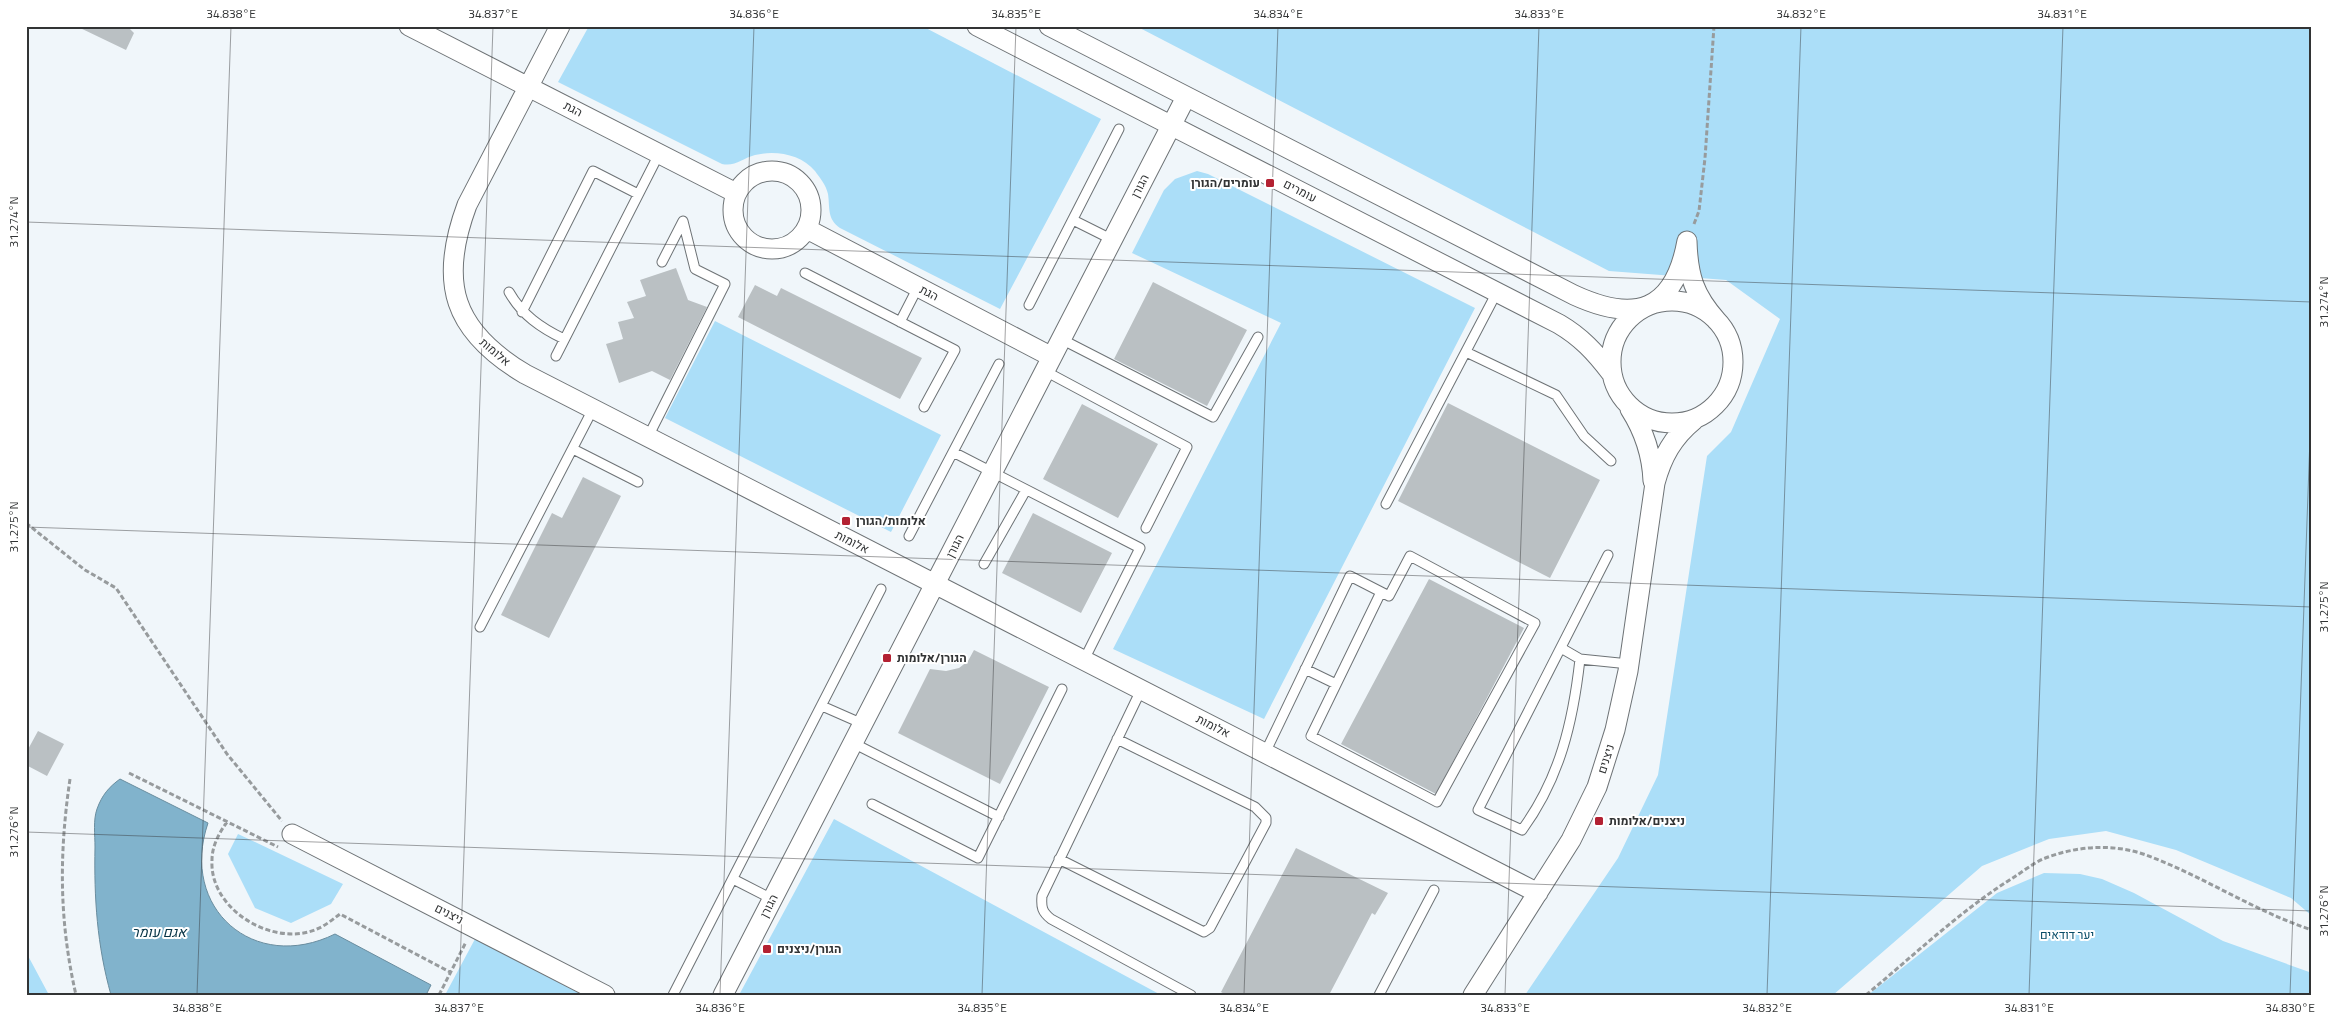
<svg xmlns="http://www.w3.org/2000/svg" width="2338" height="1021" viewBox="0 0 2338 1021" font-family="'Titillium Web',Heebo,sans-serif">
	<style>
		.green { fill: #abdef8 }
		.water { fill: #81b3cc; stroke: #698d9f }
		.building { fill: #bac0c3 }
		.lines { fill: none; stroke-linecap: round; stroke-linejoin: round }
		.service-casing { stroke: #6e7376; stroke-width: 11 }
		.minor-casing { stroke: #6e7376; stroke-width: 21 }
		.path { stroke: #979b9d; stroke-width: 3; stroke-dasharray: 5 2.5; stroke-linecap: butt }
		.service { stroke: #fff; stroke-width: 9 }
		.minor { stroke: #fff; stroke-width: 19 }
		.ticks { fill: none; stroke: #323435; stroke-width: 1; stroke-opacity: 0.45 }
		.poi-dot { fill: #b32132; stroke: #fff; stroke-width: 2 }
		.labels { text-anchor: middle; stroke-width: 4; stroke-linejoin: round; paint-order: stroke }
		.street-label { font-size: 12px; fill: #323435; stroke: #fff }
		.poi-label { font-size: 12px; font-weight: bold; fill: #323435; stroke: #fff; text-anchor: start }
		.park-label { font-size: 12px; fill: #084c67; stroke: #fff }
		.water-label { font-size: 14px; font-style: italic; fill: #073446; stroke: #fff }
		.neatline { fill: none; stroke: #323435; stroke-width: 2 }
		.ticks-label { font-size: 12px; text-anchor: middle; fill: #323435 }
	</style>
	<rect width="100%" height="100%" fill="#f0f6fa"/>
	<path class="green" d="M589 26H922L1101 119 1000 309 840 228C827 219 830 208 828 194 826 185 820 178 815 171 801 154 775 150 755 155 743 158 735 167 722 164L558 82Z
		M1136 26H2312V916L2291 898 2176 850 2106 831 2049 839 1982 866 1833 995H1525L1618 858 1658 775 1707 456 1731 432 1780 319 1726 280 1609 271Z
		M1197 171 1208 174 1475 308 1264 719 1113 649 1281 323 1132 253 1164 190 1175 179Z
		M715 321 941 435 891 532 665 418Z
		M834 819 1161 995H739Z
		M238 834 343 884 331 904 291 923 255 908 228 854Z
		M2044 873 2080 874 2102 879 2134 893 2223 941 2312 973V995H1868L1997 893Z
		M475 939 583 995H445Z
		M26 952 49 995H26Z"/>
	<path class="water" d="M120 779 208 823C179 908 254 974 335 934L431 985 426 995H111C97 945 94 898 95 847 95 835 93 820 97 809 102 795 109 787 120 779Z"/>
	<path class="building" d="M76 26H127L134 33 126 50Z
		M676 268 688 300 707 307 670 380 652 371 619 383 606 344 623 339 618 322 634 318 627 302 646 296 640 280Z
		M1153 282 1247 330 1207 406 1114 359Z
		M755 285 777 296 781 288 922 358 900 399 738 317Z
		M1448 403 1600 480 1550 578 1398 501Z
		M1082 404 1158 444 1118 518 1043 479Z
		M583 477 621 496 549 638 501 615 552 513 562 518Z
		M1033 513 1112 553 1081 613 1002 573Z
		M1429 579 1524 628 1436 794 1341 744Z
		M974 650 1049 687 1000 784 898 733 930 669 946 671 959 668 968 661Z
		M38 731 64 744 47 776 26 765V753Z
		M1296 848 1388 893 1375 915 1372 913 1329 995H1226L1221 992Z"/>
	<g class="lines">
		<g class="service-casing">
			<path id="service" d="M1073 220 1113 240
				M805 273 955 350 924 407
				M509 292C522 315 541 328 564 339
				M1029 305 1119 129
				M522 312 593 171 638 194
				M900 322 918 287
				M1061 339 1213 417 1258 337
				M1466 352 1556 395 1584 436 1611 461
				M556 356 659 154
				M1045 371 1187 447 1146 528
				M648 437 725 284 695 269 683 221 662 262
				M573 449 638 482
				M953 452 1140 548 1084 660
				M1386 504 1497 292
				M909 536 999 364
				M984 564 1026 490
				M480 627 593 409
				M1561 648 1580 659 1629 664
				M1580 659C1573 722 1560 778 1522 830L1478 810 1608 555
				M1305 669 1336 684
				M1141 690 1042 896C1041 907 1042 912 1051 919L1191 995
				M822 706 863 724
				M853 743 999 817
				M1265 753 1350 576 1389 596 1410 556 1535 623 1437 802 1311 736 1381 592
				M872 804 978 858 1062 689
				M1059 859 1204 932 1210 928 1266 823V818L1255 807 1117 739
				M733 879 772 899
				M673 995 881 589
				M1379 995 1434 890"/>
		</g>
		<g class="minor-casing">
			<path id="minor" d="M409 26 736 193
				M560 26 467 205C438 283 453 331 525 374L1538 893
				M977 26 1559 324C1581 337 1595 352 1611 373
				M1049 26 1574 295C1635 323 1674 312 1687 241 1688 276 1694 295 1717 321
				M733 210a39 39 0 1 1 78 0a39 39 0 1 1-78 0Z
				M807 229 1052 357
				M1611 362a61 61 0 1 1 122 0a61 61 0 1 1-122 0Z
				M1630 409C1644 431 1652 455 1653 481
				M292 834 605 995
				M723 995 1186 97
				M1473 995 1571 840 1597 787 1615 730 1628 671 1655 483C1662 457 1673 437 1694 420"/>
		</g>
		<path class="path" d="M1694 224 1699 211 1705 158 1714 26
			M26 523 85 570 116 588 227 754 282 821
			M129 773 278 847
			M70 779C59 854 59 921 76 995
			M227 822C219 833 212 846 212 860 209 910 274 948 317 929 325 926 333 919 340 914L450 972
			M439 995 466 942
			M1866 995C1913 956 1959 912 2011 879 2021 873 2032 864 2043 859 2075 846 2113 843 2146 855 2203 876 2254 911 2312 930"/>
		<use href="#service" class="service"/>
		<use href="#minor" class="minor"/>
	</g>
	<path class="ticks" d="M26 222 2312 302M26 527 2312 607M26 832 2312 911M197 995 231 26M459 995 493 26M720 995 754 26M982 995 1016 26M1244 995 1278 26M1505 995 1539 26M1767 995 1801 26M2029 995 2063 26M2290 995 2312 382"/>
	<g class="poi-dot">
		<rect x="1265" y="178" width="10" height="10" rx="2.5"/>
		<rect x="841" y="516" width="10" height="10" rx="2.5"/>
		<rect x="882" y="653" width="10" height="10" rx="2.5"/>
		<rect x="1594" y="816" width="10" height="10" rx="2.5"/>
		<rect x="762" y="944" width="10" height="10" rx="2.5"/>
	</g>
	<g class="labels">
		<g class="street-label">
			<text transform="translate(573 109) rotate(27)" y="4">הגת</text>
			<text transform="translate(1140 186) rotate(-63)" y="4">הגורן</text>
			<text transform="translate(1300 191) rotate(27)" y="4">עומרים</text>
			<text transform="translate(929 293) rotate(27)" y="4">הגת</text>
			<text transform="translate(495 352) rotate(40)" y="4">אלומות</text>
			<text transform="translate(852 542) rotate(27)" y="4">אלומות</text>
			<text transform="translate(955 546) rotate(-63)" y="4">הגורן</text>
			<text transform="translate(1213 726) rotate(27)" y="4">אלומות</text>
			<text transform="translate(1606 759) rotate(-72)" y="4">ניצנים</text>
			<text transform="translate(769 906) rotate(-63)" y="4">הגורן</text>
			<text transform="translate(449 914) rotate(27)" y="4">ניצנים</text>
		</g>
		<g class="poi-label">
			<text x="1260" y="187" text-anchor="end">עומרים/הגורן</text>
			<text x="856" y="525">אלומות/הגורן</text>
			<text x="897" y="662">הגורן/אלומות</text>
			<text x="1609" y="825">ניצנים/אלומות</text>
			<text x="777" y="953">הגורן/ניצנים</text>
		</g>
		<g class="park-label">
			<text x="2067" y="939">יער דודאים</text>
		</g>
		<g class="water-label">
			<text x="159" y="937">אגם עומר</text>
		</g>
	</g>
	<rect width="2338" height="1021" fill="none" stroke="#ffffff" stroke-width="55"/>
	<rect x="28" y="28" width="2282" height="966" class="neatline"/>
	<g class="ticks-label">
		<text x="231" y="18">34.838°E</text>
		<text x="493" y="18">34.837°E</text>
		<text x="754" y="18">34.836°E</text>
		<text x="1016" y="18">34.835°E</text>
		<text x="1278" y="18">34.834°E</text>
		<text x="1539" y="18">34.833°E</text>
		<text x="1801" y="18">34.832°E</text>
		<text x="2062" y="18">34.831°E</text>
		<text transform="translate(14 222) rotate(-90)" y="4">31.274°N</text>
		<text transform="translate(2324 302) rotate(-90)" y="4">31.274°N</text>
		<text transform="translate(14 527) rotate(-90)" y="4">31.275°N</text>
		<text transform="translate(2324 607) rotate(-90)" y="4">31.275°N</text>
		<text transform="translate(14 832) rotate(-90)" y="4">31.276°N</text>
		<text transform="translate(2324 911) rotate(-90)" y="4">31.276°N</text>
		<text x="197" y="1012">34.838°E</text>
		<text x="459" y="1012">34.837°E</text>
		<text x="720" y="1012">34.836°E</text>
		<text x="982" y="1012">34.835°E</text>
		<text x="1244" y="1012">34.834°E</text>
		<text x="1505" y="1012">34.833°E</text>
		<text x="1767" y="1012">34.832°E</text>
		<text x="2029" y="1012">34.831°E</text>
		<text x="2290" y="1012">34.830°E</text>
	</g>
</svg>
